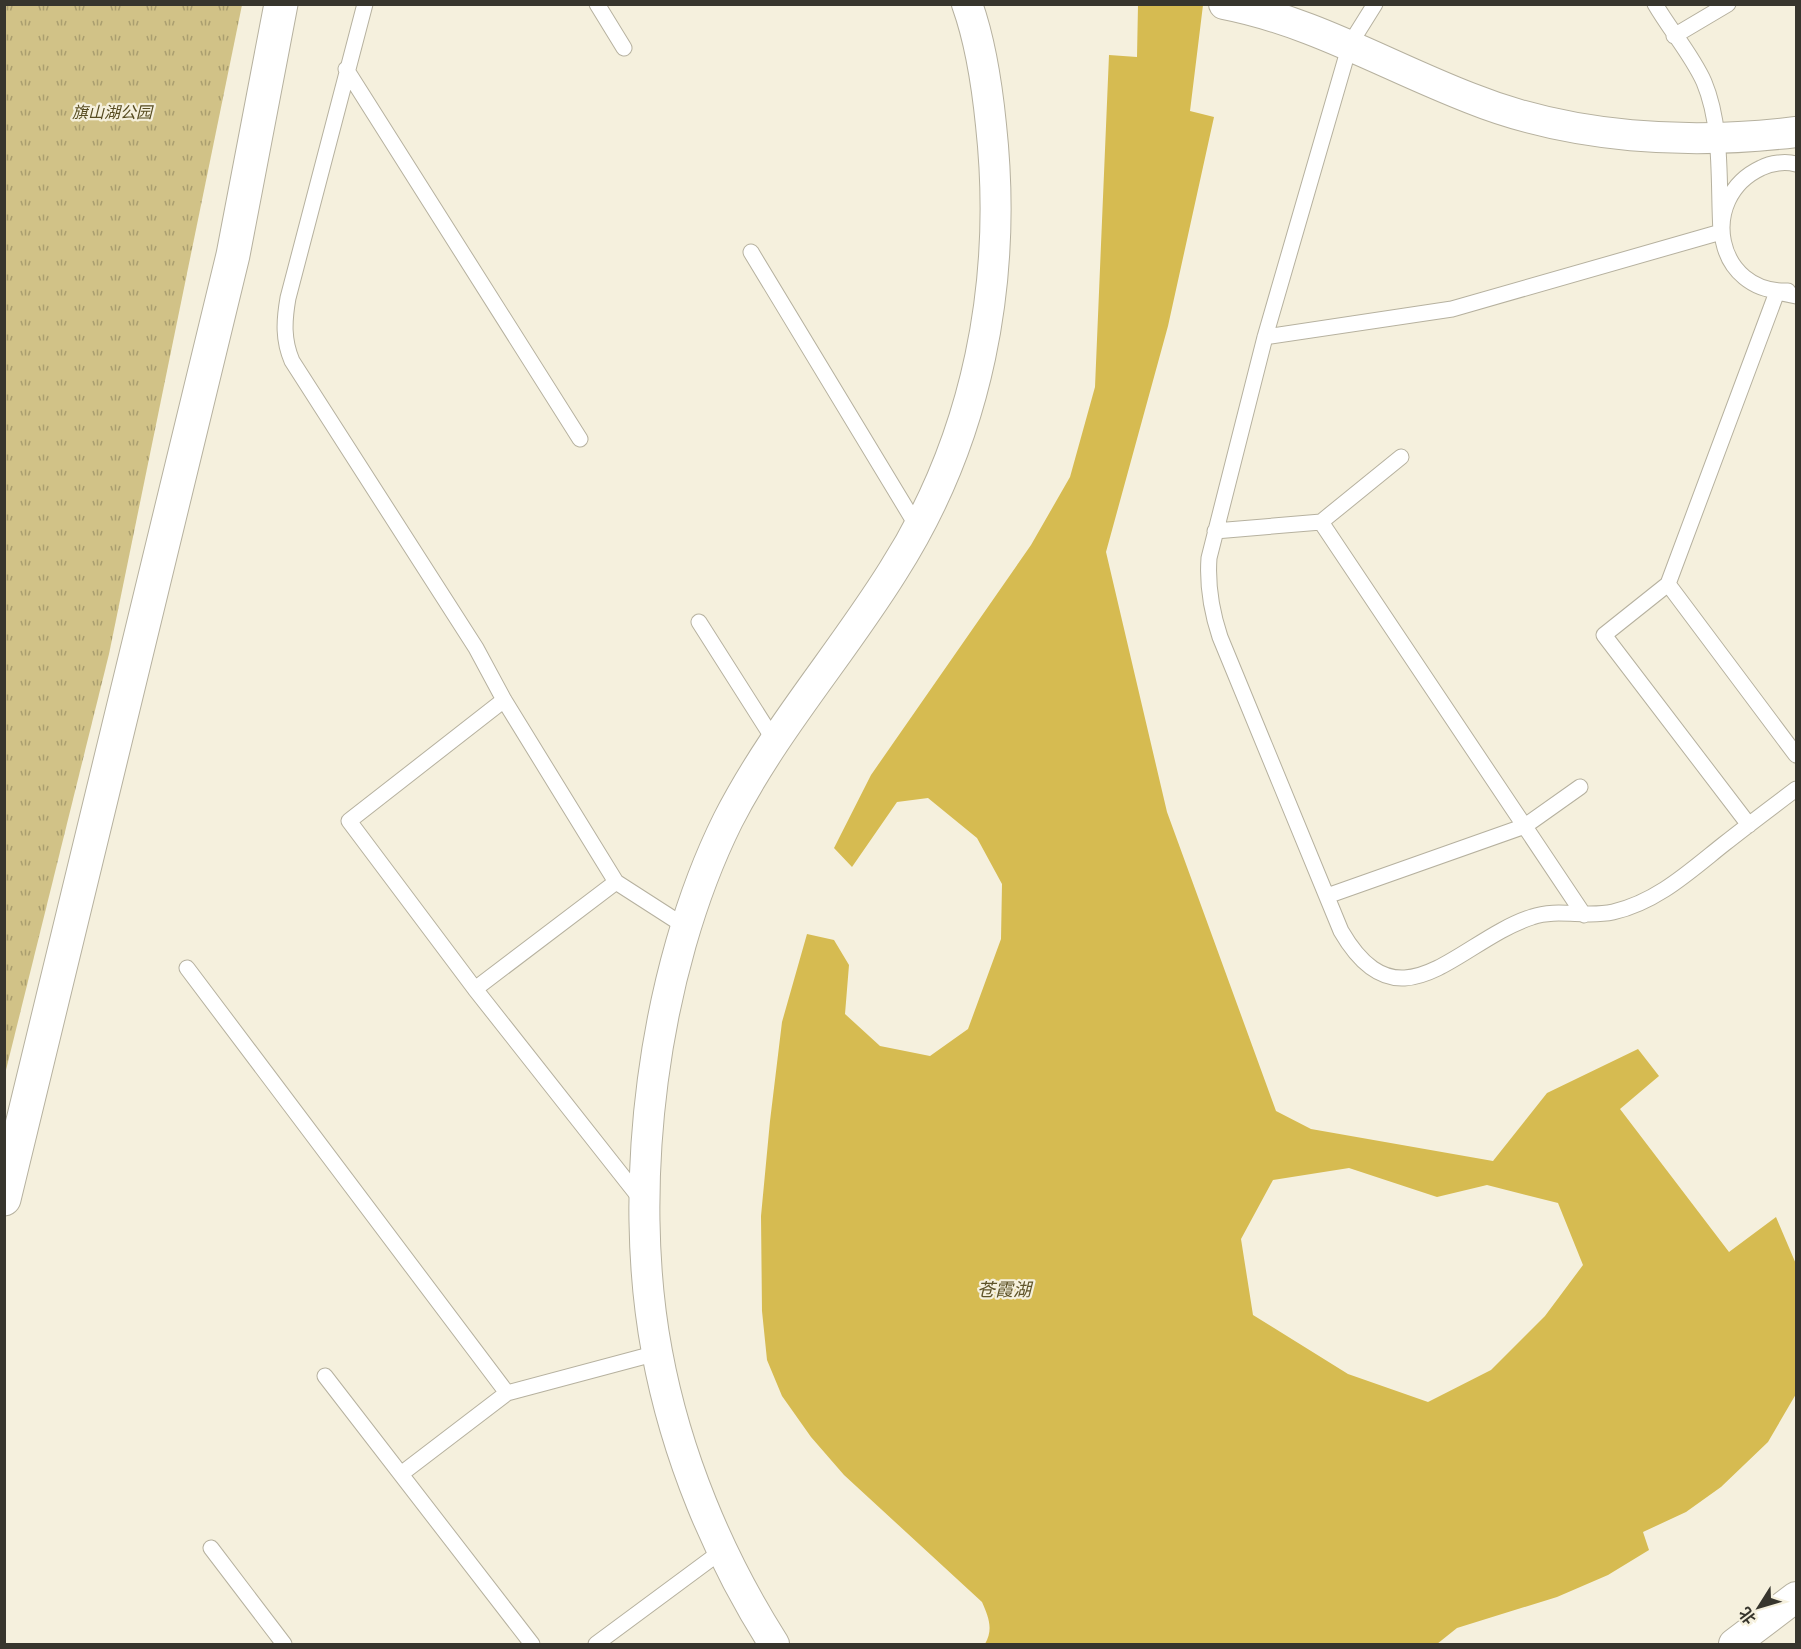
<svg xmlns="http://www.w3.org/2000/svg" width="1801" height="1649" viewBox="0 0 1801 1649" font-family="'Playfair Display','Noto Sans SC',serif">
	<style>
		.grass { fill: url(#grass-tufts) }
		.water { fill: #d6bb51; fill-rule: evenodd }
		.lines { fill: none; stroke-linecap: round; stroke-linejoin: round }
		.service-casing { stroke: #b6b19f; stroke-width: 17 }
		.minor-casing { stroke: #b6b19f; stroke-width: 32 }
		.tertiary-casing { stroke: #b6b19f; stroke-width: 35 }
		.service { stroke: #fff; stroke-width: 15 }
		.minor { stroke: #fff; stroke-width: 30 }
		.tertiary { stroke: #fff; stroke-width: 33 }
		.labels { text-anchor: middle; stroke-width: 4.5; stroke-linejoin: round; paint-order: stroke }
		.park-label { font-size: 16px; font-style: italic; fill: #574c21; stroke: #f5f0dd }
		.water-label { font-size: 18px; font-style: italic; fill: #5e5328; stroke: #f5f0dd }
	</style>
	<defs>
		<pattern id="grass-tufts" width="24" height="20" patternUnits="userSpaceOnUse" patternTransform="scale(1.5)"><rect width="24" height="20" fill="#d1c287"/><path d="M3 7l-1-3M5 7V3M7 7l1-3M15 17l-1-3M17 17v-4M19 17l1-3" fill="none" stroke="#aa9e6f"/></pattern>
	</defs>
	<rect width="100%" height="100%" fill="#f5f0dd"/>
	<path class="grass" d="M5 4 242 5 109 654 5 1074Z"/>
	<path class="water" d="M1138 5H1203L1190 111 1214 117 1168 326 1106 552 1167 812 1276 1111 1311 1129 1493 1161 1547 1093 1638 1049 1659 1076 1620 1109 1729 1252 1776 1217 1796 1264V1394L1768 1442 1721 1487 1686 1512 1643 1532 1649 1550 1608 1575 1557 1597 1457 1628 1437 1644H985C994 1629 988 1616 982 1602L844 1475 811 1437 782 1396 767 1360 762 1311 761 1216 770 1121 782 1022 807 934 834 940 849 965 845 1014 880 1046 930 1056 968 1029 1001 939 1002 884 977 838 928 798 897 802 852 867 834 848 871 775 1031 545 1070 477 1095 387 1109 55 1137 57ZM1349 1168 1437 1197 1487 1185 1558 1203 1583 1265 1545 1316 1491 1370 1428 1402 1348 1374 1253 1315 1241 1239 1273 1180Z"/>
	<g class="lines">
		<g class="service-casing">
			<path id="service" d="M365 4 288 298C284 321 283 340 292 361L476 648 504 700 616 882 686 927
				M597 4 624 48
				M1375 4 1350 44 1265 337 1209 558C1207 586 1211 610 1220 637L1341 931C1400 1033 1458 941 1532 917 1557 908 1586 918 1613 912 1657 902 1690 871 1724 844 1748 825 1772 807 1796 789
				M1674 36 1728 4
				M346 69 580 439
				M751 252 918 528
				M1788 291C1716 294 1697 198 1761 168 1771 163 1785 161 1796 164
				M1796 296 1777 292 1668 584 1796 755
				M1265 337 1452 309 1721 232C1718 185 1723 127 1704 82 1692 55 1670 30 1655 4
				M1321 522 1584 915
				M1215 531 1321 522 1401 457
				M1668 584 1604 635 1749 825
				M699 622 774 740
				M504 700 349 821 475 989 643 1202
				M1327 896 1525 826 1580 787
				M187 968 507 1393
				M475 989 616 882
				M325 1376 532 1644
				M401 1474 507 1393 657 1353
				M211 1548 284 1644
				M596 1644 723 1550"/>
		</g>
		<g class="minor-casing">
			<path id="minor" d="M1224 4C1312 21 1387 66 1470 98 1572 139 1689 145 1796 132
				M774 1644C718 1556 676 1455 657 1352 626 1187 653 971 728 820 774 730 840 656 893 571 978 438 1008 281 991 125 987 85 981 43 967 4
				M1734 1644 1796 1597"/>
		</g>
		<g class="tertiary-casing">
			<path id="tertiary" d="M4 1199 233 255 281 4"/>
		</g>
		<use href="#service" class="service"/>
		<use href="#minor" class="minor"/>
		<use href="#tertiary" class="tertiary"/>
	</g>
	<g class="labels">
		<g class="park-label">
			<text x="112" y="118">旗山湖公园</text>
		</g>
		<g class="water-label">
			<text x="1004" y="1296">苍霞湖</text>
		</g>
	</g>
	<rect width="1801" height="1649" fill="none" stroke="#37352d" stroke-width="12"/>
	<g transform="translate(1759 1607) rotate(233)" stroke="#f5f0dd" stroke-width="4.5" paint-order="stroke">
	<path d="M0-4.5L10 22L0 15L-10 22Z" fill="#37352d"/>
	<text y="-9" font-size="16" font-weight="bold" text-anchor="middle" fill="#37352d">北</text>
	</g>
</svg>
